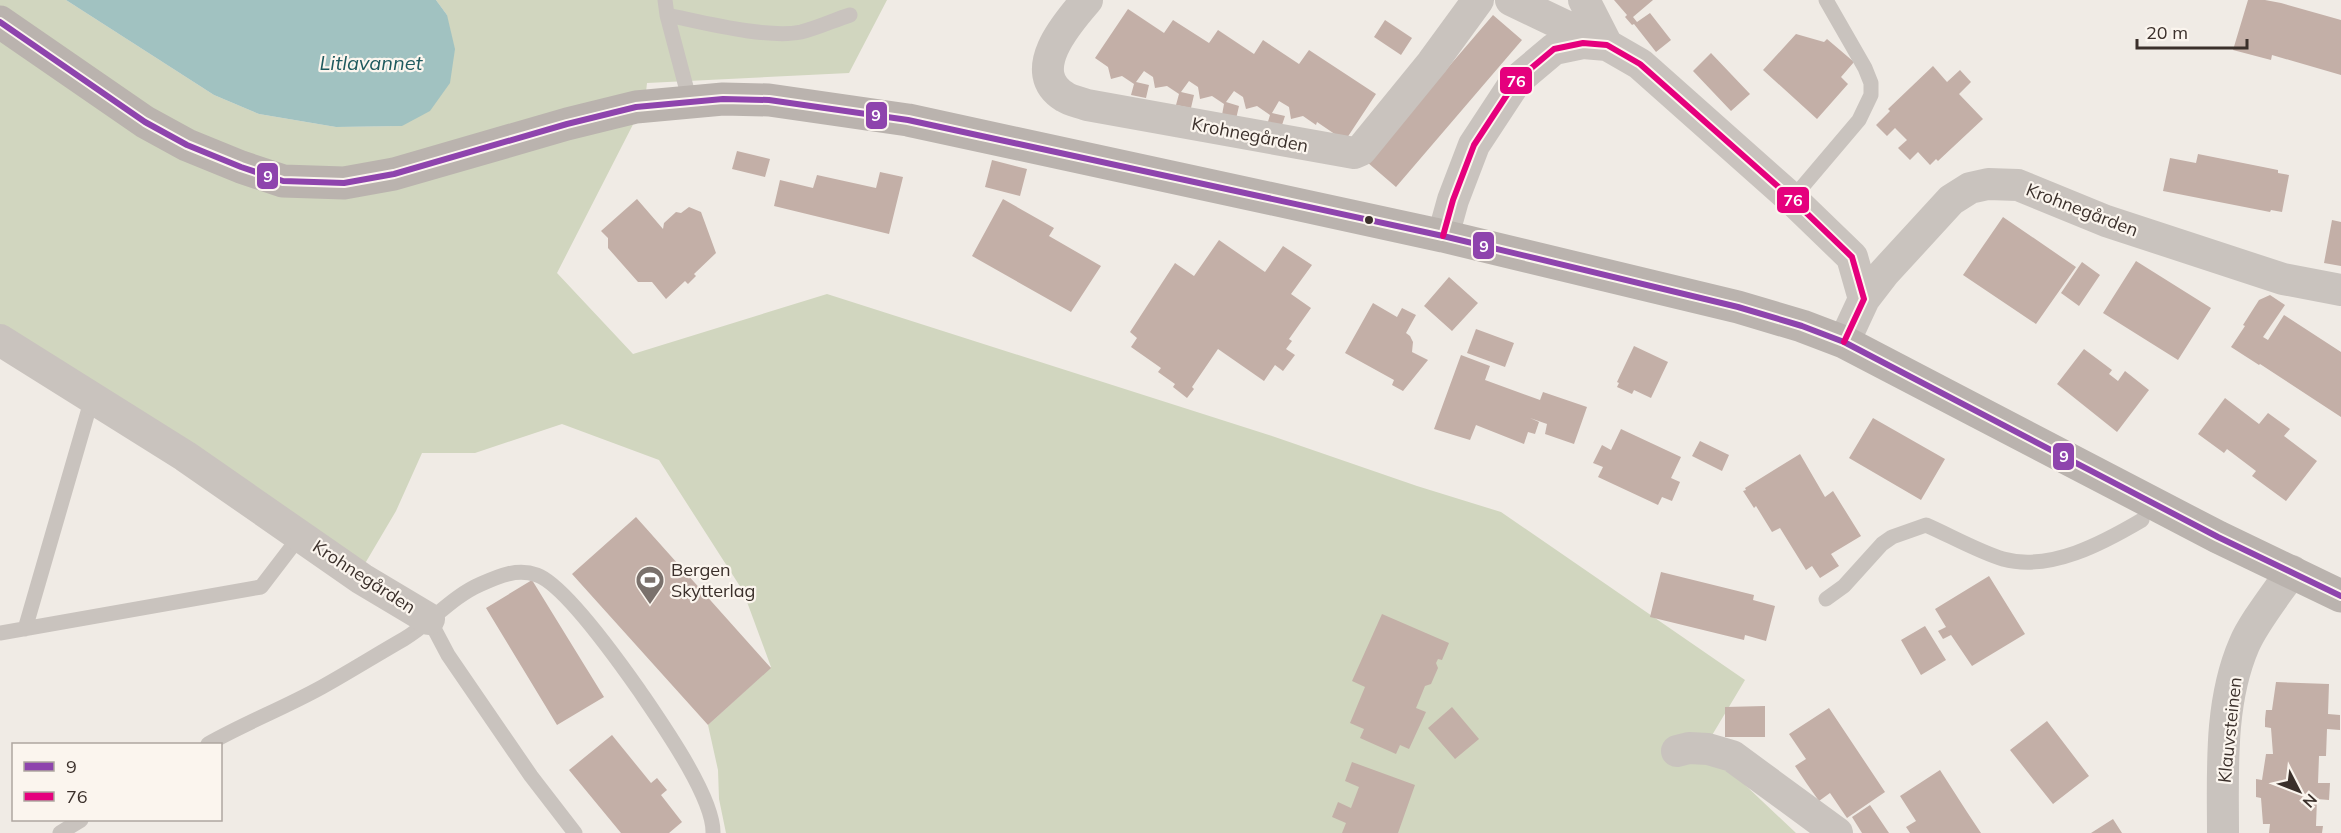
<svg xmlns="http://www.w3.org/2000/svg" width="2341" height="833" viewBox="0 0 2341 833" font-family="Mulish,sans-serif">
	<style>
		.green { fill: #d1d6bf }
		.water { fill: #a1c2c1 }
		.building { fill: #c3afa7 }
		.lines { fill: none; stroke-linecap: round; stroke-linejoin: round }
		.lane { stroke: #c9c3be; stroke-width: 15 }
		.street { stroke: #c9c3be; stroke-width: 32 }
		.secondary { stroke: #bab3ae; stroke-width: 33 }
		.bus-1-casing { stroke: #fbf5ee; stroke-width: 10 }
		.bus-2-casing { stroke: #fbf5ee; stroke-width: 10 }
		.bus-1 { stroke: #8e44ad; stroke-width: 6 }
		.bus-2 { stroke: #e5007d; stroke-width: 6 }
		.bus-dot { fill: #3b302b; stroke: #fbf5ee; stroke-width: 2 }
		.labels { text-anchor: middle; stroke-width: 4.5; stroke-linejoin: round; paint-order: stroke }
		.street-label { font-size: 18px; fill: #3b302b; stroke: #fbf5ee }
		.poi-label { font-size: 18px; fill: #3b302b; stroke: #fbf5ee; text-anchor: start }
		.water-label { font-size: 20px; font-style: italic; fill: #1f5a5e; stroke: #fbf5ee }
		.line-badge { stroke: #fbf5ee; stroke-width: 2 }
		.badge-label { font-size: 16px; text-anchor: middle; font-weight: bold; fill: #fff }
	</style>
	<rect width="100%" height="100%" fill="#f0ebe5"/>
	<path class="green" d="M0 0H66L214 95 259 114 336 127 402 126 447 15 436 0H887L849 73 647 83 645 101 557 273 633 354 827 294 1272 436 1417 486 1501 512 1745 680 1705 747 1796 833H726L719 799 718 770 708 725 771 667 743 591 659 460 562 424 475 453H422L396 511 360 572 0 330Z"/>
	<path class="water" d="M66 0H436L447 15 455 49 450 83 430 111 402 126 336 127 259 114 214 95Z"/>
	<path class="building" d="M1614 0H1653L1633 17 1637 22 1650 13 1671 40 1656 52 1634 24 1632 25 1625 17 1627 15Z
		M2248 0H2265L2281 3 2341 20V75L2272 55 2271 60 2233 50Z
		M1128 9 1164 33 1173 20 1209 43 1218 30 1254 54 1263 40 1299 64 1309 50 1376 94 1345 141 1317 122 1316 125 1303 116 1291 119 1289 107 1279 101 1272 113 1285 116 1281 128 1267 125 1270 115 1257 106 1246 109 1243 97 1234 91 1226 102 1239 106 1236 119 1222 115 1224 104 1212 96 1200 99 1198 87 1189 81 1181 92 1194 95 1191 108 1176 105 1179 94 1167 86 1155 88 1153 77 1144 71 1136 82 1149 85 1146 98 1131 95 1134 84 1122 76 1111 79 1108 67 1095 58Z
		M1493 15 1522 40 1396 187 1367 162Z
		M1385 20 1412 38 1401 55 1374 37Z
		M1796 34 1824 42 1827 39 1854 62 1841 77 1848 84 1817 119 1763 70Z
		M1711 53 1750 94 1731 111 1693 71Z
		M1933 66 1947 82 1960 70 1971 82 1959 94 1983 119 1938 161 1936 159 1930 165 1918 152 1910 160 1898 148 1907 140 1895 128 1887 136 1876 125 1890 111 1888 109Z
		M737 151 770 159 765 177 732 169Z
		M2198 154 2278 170V173L2289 175 2282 212 2271 210 2270 212 2163 191 2170 158 2196 163Z
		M992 160 1027 169 1020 196 985 187Z
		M880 172 903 177 889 234 774 206 780 180 813 188 817 175 876 188Z
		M637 199 663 229 664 223 676 212 681 213 689 207 701 212 716 253 694 274 696 276 688 284 685 281 666 299 652 282H638L608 248V238L601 231Z
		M1003 199 1054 228 1049 236 1101 266 1071 312 972 256Z
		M2003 217 2076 267 2036 324 1963 275Z
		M2332 220 2341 222V266L2324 263Z
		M1219 240 1265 272 1283 246 1312 265 1291 294 1311 308 1289 339 1292 341 1286 349 1295 355 1283 371 1275 365 1264 381 1218 349 1192 387 1194 389 1187 398 1173 387 1175 384 1158 372 1161 368 1131 347 1137 338 1130 332 1175 263 1194 276Z
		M2136 261 2211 308 2178 360 2103 313Z
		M2082 262 2100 275 2079 306 2061 293Z
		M1449 277 1478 303 1452 331 1424 306Z
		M2270 295 2285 305 2263 337 2268 340 2284 315 2341 352V417L2260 364 2259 365 2231 347 2245 326 2243 325 2259 300Z
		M1373 303 1397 317 1402 308 1416 315 1406 333 1410 336 1413 342 1412 352 1428 360 1403 391 1392 385 1394 380 1345 353Z
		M1476 329 1514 343 1505 367 1467 353Z
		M1634 346 1668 362 1651 398 1634 390 1632 394 1617 387 1619 383 1617 382Z
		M2084 349 2112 370 2109 374 2118 381 2125 371 2149 390 2117 432 2057 384Z
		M1461 355 1490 366 1485 380 1540 400 1543 392 1587 407 1574 444 1545 434 1547 424 1530 418 1539 422 1535 434 1528 432 1524 444 1476 425 1470 440 1434 429Z
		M2225 398 2259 424 2268 413 2290 429 2284 436 2317 461 2286 501 2252 476 2256 471 2227 449 2224 453 2198 434Z
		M1873 418 1945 459 1921 500 1849 458Z
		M1621 429 1681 457 1671 478 1680 482 1672 501 1662 497 1658 505 1598 477 1603 467 1593 463 1602 445 1611 450Z
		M1700 441 1729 455 1722 471 1692 456Z
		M1800 454 1825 497 1833 491 1861 536 1831 554 1839 566 1820 578 1812 566 1806 570 1780 528 1772 532 1756 506 1754 508 1743 491 1746 490 1745 488Z
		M636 517 771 668 708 725 572 574Z
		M1661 572 1754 595 1753 600 1775 606 1766 641 1745 635 1744 640 1650 617Z
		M1989 576 2025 634 1972 666 1951 635 1943 639 1938 631 1946 627 1935 609Z
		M532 580 604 697 557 725 486 608Z
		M1382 614 1449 643 1442 660 1438 659 1436 663 1438 668 1431 684 1425 686 1416 708 1426 712 1409 749 1400 745 1396 754 1360 738 1364 729 1350 723 1365 687 1352 681Z
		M1925 626 1946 660 1921 675 1901 640Z
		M2276 682 2329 684 2328 714 2340 715V730L2327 729 2326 756H2319L2318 783H2330L2329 800 2317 799 2316 826H2323L2322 833H2269L2270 824H2263L2261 798 2256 797V779L2262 780 2266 754H2273L2271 728 2265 727V719L2266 710H2272Z
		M1765 706V737H1725V707Z
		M1452 707 1479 739 1455 759 1428 728Z
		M1829 708 1885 792 1847 818 1830 793 1819 801 1807 784 1795 766 1806 759 1789 734Z
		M2047 721 2089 776 2053 804 2010 750Z
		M612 735 651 783 657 778 667 790 661 795 682 822 669 833H621L569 770Z
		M1352 762 1415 785 1398 833H1342L1346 823 1332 817 1338 802 1351 808 1359 787 1345 781Z
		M1940 770 1967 812 1981 833H1910L1906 827 1916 821 1900 796Z
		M1870 805 1889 833H1862L1852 817Z
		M2113 819 2122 833H2091Z"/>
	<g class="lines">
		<path class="lane" d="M665 0 667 15 690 102
			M667 15C702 22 767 39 801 32 818 28 834 20 850 15
			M1792 199 1859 120 1871 95V83L1865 68 1826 0
			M1826 599 1844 586 1882 544 1892 537 1926 525C1949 535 1979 552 2003 559 2050 572 2103 543 2142 520
			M429 619 448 655 531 776 575 833
			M25 629 92 398
			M0 633 261 587 300 536
			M208 744C245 723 284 708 322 687 349 672 376 655 404 639 431 623 451 597 481 584 499 576 517 568 537 575 565 585 620 663 639 690 660 721 714 797 713 833
			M60 833 81 820"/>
		<path class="street" d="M1087 0C1067 23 1024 72 1065 97 1071 101 1080 102 1087 105L1354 153 1361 150 1432 63 1478 0
			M1511 0 1601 43
			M1584 0 1607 45
			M1443 236 1453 200 1474 145 1516 81 1554 49 1583 43 1607 45 1640 64 1792 199 1852 257 1864 299 1844 342
			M1864 299 1884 273 1951 200 1970 188 1988 184 2018 185 2106 221 2283 279 2341 290
			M0 340 185 456 362 579 429 619
			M1677 751 1689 748 1708 749 1732 756 1837 833
			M2223 833C2223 771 2219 703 2244 645 2253 623 2278 592 2292 571"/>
		<path class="secondary" d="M0 22 145 122 187 145 241 167 283 181 344 183 394 174 567 124 636 107 723 99 769 100 908 120 1443 236 1738 307 1802 326 1844 342 2218 537 2341 596"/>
		<g class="bus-1-casing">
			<path id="bus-1" d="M0 22 145 122 187 145 241 167 283 181 344 183 394 174 567 124 636 107 723 99 769 100 908 120 1443 236 1738 307 1802 326 1844 342 2218 537 2341 596"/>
		</g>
		<g class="bus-2-casing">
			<path id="bus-2" d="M1443 236 1453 200 1474 145 1516 81 1554 49 1583 43 1607 45 1640 64 1792 199 1852 257 1864 299 1844 342"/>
		</g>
		<use href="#bus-1" class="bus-1"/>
		<use href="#bus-2" class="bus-2"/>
	</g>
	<defs>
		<g id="stadium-pin" transform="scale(1.5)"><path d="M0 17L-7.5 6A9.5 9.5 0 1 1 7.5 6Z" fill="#7a716c" stroke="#fbf5ee"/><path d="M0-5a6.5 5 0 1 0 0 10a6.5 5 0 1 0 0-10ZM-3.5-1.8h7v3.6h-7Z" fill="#fff"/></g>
	</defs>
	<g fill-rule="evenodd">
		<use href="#stadium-pin" x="650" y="580"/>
	</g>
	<circle class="bus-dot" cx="1369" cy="220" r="5"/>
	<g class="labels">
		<g class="street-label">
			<text transform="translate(1250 135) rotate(11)" y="6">Krohnegården</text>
			<text transform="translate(2082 210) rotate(21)" y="6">Krohnegården</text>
			<text transform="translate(364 577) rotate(33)" y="6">Krohnegården</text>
			<text transform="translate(2230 730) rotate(-84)" y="6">Klauvsteinen</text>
		</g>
		<g class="poi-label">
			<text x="671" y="576">Bergen<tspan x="671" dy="21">Skytterlag</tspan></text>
		</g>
		<g class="water-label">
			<text x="371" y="70">Litlavannet</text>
		</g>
	</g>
	<g class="line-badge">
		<rect x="1499" y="66" width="34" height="29" rx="6" fill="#e5007d"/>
		<rect x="865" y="101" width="23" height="29" rx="6" fill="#8e44ad"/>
		<rect x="256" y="162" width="23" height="28" rx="6" fill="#8e44ad"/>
		<rect x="1776" y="186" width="34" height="28" rx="6" fill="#e5007d"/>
		<rect x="1472" y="231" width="23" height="29" rx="6" fill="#8e44ad"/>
		<rect x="2052" y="442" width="23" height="29" rx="6" fill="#8e44ad"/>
	</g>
	<g class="badge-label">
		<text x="1516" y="87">76</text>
		<text x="876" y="121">9</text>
		<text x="268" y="182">9</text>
		<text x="1793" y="206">76</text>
		<text x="1484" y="252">9</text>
		<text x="2064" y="462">9</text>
	</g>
	<rect x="12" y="743" width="210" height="78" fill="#fbf5ee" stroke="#aea6a0" stroke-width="1.5"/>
	<rect x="24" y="762" width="30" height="9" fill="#8e44ad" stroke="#aea6a0" stroke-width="1.5"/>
	<text x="66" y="773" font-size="18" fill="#3b302b">9</text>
	<rect x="24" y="792" width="30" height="9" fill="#e5007d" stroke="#aea6a0" stroke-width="1.5"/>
	<text x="66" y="803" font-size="18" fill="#3b302b">76</text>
	<g transform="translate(2299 791) rotate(132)" stroke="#fbf5ee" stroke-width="4.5" paint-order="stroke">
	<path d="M0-4.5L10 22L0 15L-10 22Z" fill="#3b302b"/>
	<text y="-9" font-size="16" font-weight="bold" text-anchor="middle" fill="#3b302b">N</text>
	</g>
	<path d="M2137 39v9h110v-9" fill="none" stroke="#3b302b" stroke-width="3"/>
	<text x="2146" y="39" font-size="18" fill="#3b302b" stroke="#fbf5ee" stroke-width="4.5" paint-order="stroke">20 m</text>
</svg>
